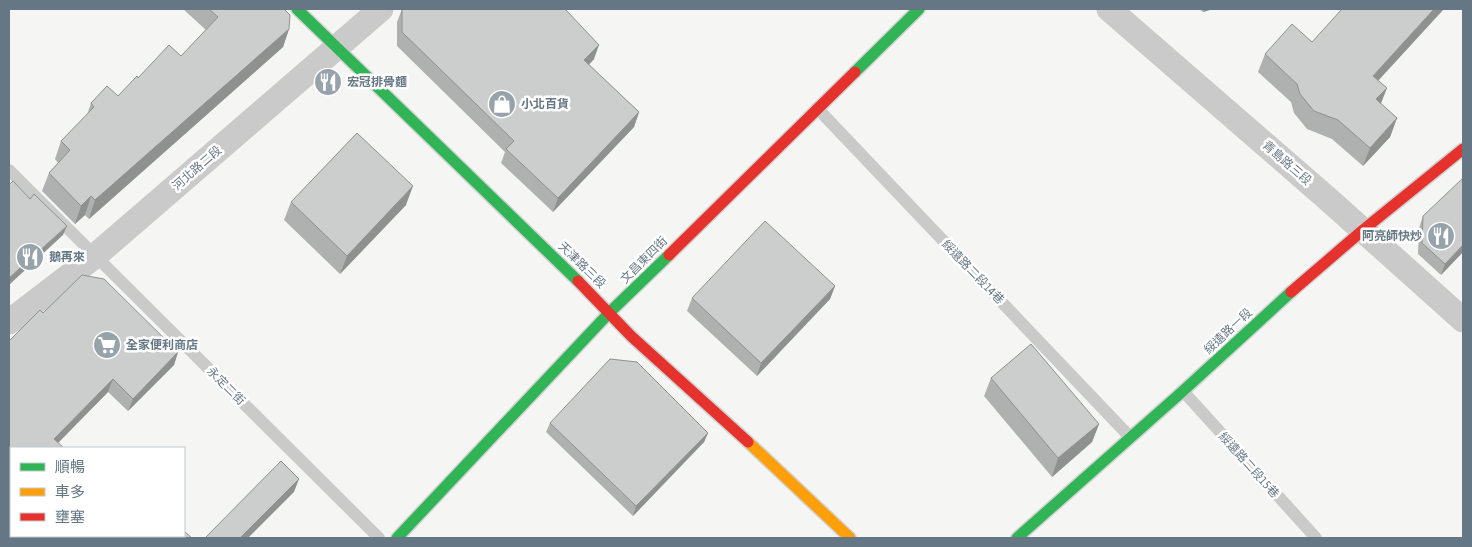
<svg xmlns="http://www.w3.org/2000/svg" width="1472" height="547" viewBox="0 0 1472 547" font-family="'Asap Condensed','Noto Sans TC',sans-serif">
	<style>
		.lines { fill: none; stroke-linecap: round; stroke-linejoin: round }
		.fast-casing { stroke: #d1d2d3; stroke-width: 14 }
		.slow-casing { stroke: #d1d2d3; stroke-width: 14 }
		.jam-casing { stroke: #d1d2d3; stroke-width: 14 }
		.lane { stroke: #cacacb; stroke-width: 12 }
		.street { stroke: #cacacb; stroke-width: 25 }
		.fast { stroke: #30b455; stroke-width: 11 }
		.slow { stroke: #ff9f0a; stroke-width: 11 }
		.jam { stroke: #e5322d; stroke-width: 11 }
		.wall { fill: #afb1b1 }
		.shaded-wall { fill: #8f9090 }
		.building { fill: #cccece; stroke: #8f9090 }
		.labels { text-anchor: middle; stroke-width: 5; stroke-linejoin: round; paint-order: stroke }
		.poi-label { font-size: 12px; font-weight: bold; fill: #657784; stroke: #fff; text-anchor: start }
		.street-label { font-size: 12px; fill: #657784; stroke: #fff }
	</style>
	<rect width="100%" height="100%" fill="#f5f5f4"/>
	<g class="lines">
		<g class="fast-casing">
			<path id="fast" d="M297 9 578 281
				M855 72 919 9
				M397 538 610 312 669 255
				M1017 538 1183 391 1291 292"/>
		</g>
		<g class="slow-casing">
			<path id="slow" d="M748 442 850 538"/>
		</g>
		<g class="jam-casing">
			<path id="jam" d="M669 255 855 72
				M578 281 631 336 748 442
				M1291 292 1363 230 1463 149"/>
		</g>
		<path class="lane" d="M817 108 1130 437
			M9 170 379 538
			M1183 391 1316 538"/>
		<path class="street" d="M1109 9 1329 200 1463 320
			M9 322 95 256 381 9"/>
		<use href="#fast" class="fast"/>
		<use href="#slow" class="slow"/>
		<use href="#jam" class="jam"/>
	</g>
	<path class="wall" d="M183 9H284L289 29 283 47 89 219 85 215 75 224 42 191 49 173 58 163 55 159 61 141 87 115 91 103 118 96 138 78 181 56 206 30Z
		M402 9H565L594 59 589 65 639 112 634 127 553 212 501 163 505 152 397 46V22Z
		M1199 9H1213L1203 12Z
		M1312 42 1379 81 1381 104 1397 118 1390 137 1363 166 1332 139 1307 129 1294 113 1291 102 1258 72 1265 54Z
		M291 202 406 205 340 274 284 220Z
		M1423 216 1463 252 1441 275 1418 254 1419 228Z
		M835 286 830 299 757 376 687 311 692 298Z
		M43 313 178 352 174 365 128 411 108 392 58 443 9 538Z
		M991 378 1099 424 1092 442 1052 477 984 396Z
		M550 423 708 433 704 442 633 516 546 432Z"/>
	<path class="shaded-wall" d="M1205 9H1213L1203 12Z
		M1434 9H1444L1366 94 1373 76Z
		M289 29 283 47 89 219 95 200Z
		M599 45 594 59 579 74 584 60Z
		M1387 88 1380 106 1376 99Z
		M639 112 634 127 553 212 558 198Z
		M1397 118 1390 137 1363 166 1370 148Z
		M413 186 406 205 340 274 347 256Z
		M91 196 85 215 75 224 81 206Z
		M67 226 63 235 9 285V278Z
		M1463 245V252L1441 275 1445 264Z
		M835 286 830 299 757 376 761 363Z
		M178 352 174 365 128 411 133 399Z
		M113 379 108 392 53 448 54 439Z
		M1099 424 1092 442 1052 477 1058 458Z
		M708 433 704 442 633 516 636 506Z
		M299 479 294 492 248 538H240Z"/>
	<path class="building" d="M209 9H284L290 15 289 29 95 200 91 196 81 206 49 173 70 150 61 141 94 107 91 103 107 86 118 96 137 76 138 78 169 45 181 56 218 17Z
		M402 9H565L599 45 584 60 639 112 558 198 506 149 514 141 402 32Z
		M1342 9H1434L1373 76 1387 88 1376 99 1397 118 1370 148 1338 120 1314 111 1300 94 1297 84 1265 54 1292 24 1312 42Z
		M357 133 413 186 347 256 291 202Z
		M1463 178V245L1445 264 1422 243 1423 216Z
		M13 181 30 199 34 194 67 226 9 278V185Z
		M765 221 835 286 761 363 692 298Z
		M82 275 104 279 178 352 133 399 113 379 54 439 64 448H11V536H155L157 538H9V341L40 310 43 313Z
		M1031 344 1099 424 1058 458 991 378Z
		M610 359 637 362 708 433 636 506 550 423Z
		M281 461 299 479 240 538H205Z
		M185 532 192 538H179L182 536H184V533Z"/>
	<defs>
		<g id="restaurant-disc" transform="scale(1.4375)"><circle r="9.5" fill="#97a3ab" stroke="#fff"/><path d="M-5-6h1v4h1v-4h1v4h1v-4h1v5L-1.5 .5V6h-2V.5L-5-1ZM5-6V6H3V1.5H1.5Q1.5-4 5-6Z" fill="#fff"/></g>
		<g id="shop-disc" transform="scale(1.4375)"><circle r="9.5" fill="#97a3ab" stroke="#fff"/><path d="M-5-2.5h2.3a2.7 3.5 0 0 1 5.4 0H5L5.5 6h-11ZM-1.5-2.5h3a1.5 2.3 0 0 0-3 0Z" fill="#fff"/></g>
		<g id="supermarket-disc" transform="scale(1.4375)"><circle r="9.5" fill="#97a3ab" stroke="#fff"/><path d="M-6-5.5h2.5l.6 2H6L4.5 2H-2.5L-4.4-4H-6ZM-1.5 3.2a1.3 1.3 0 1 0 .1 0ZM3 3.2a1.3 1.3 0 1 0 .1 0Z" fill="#fff"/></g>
	</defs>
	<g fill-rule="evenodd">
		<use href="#restaurant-disc" x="328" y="82"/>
		<use href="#shop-disc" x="502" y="104"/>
		<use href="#restaurant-disc" x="1441" y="236"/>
		<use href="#restaurant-disc" x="30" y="257"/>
		<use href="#supermarket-disc" x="107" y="345"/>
	</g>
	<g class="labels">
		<g class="poi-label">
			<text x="347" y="86">宏冠排骨麵</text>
			<text x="521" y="108">小北百貨</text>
			<text x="1422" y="240" text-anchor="end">阿亮師快炒</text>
			<text x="49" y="261">鵝再來</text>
			<text x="126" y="349">全家便利商店</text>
		</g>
		<g class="street-label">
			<text transform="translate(1287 163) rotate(41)" y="4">青島路三段</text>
			<text transform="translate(197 168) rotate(-41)" y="4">河北路二段</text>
			<text transform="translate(644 260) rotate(-45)" y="4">文昌東四街</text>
			<text transform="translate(582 265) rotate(44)" y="4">天津路三段</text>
			<text transform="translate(973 272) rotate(46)" y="4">綏遠路二段14巷</text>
			<text transform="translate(1228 331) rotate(-43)" y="4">綏遠路一段</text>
			<text transform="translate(226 386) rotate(45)" y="4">永定二街</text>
			<text transform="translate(1249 465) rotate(48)" y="4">綏遠路二段15巷</text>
		</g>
	</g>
	<rect width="1472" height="547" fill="none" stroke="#657784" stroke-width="20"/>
	<rect x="10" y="447" width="175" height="90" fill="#ffffff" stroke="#c1c9ce"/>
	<rect x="20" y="463" width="25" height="8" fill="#30b455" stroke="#c1c9ce"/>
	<text x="55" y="472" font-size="15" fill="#657784">順暢</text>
	<rect x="20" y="488" width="25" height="8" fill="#ff9f0a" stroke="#c1c9ce"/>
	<text x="55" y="497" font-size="15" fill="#657784">車多</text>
	<rect x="20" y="513" width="25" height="8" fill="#e5322d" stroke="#c1c9ce"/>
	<text x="55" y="522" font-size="15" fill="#657784">壅塞</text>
</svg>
